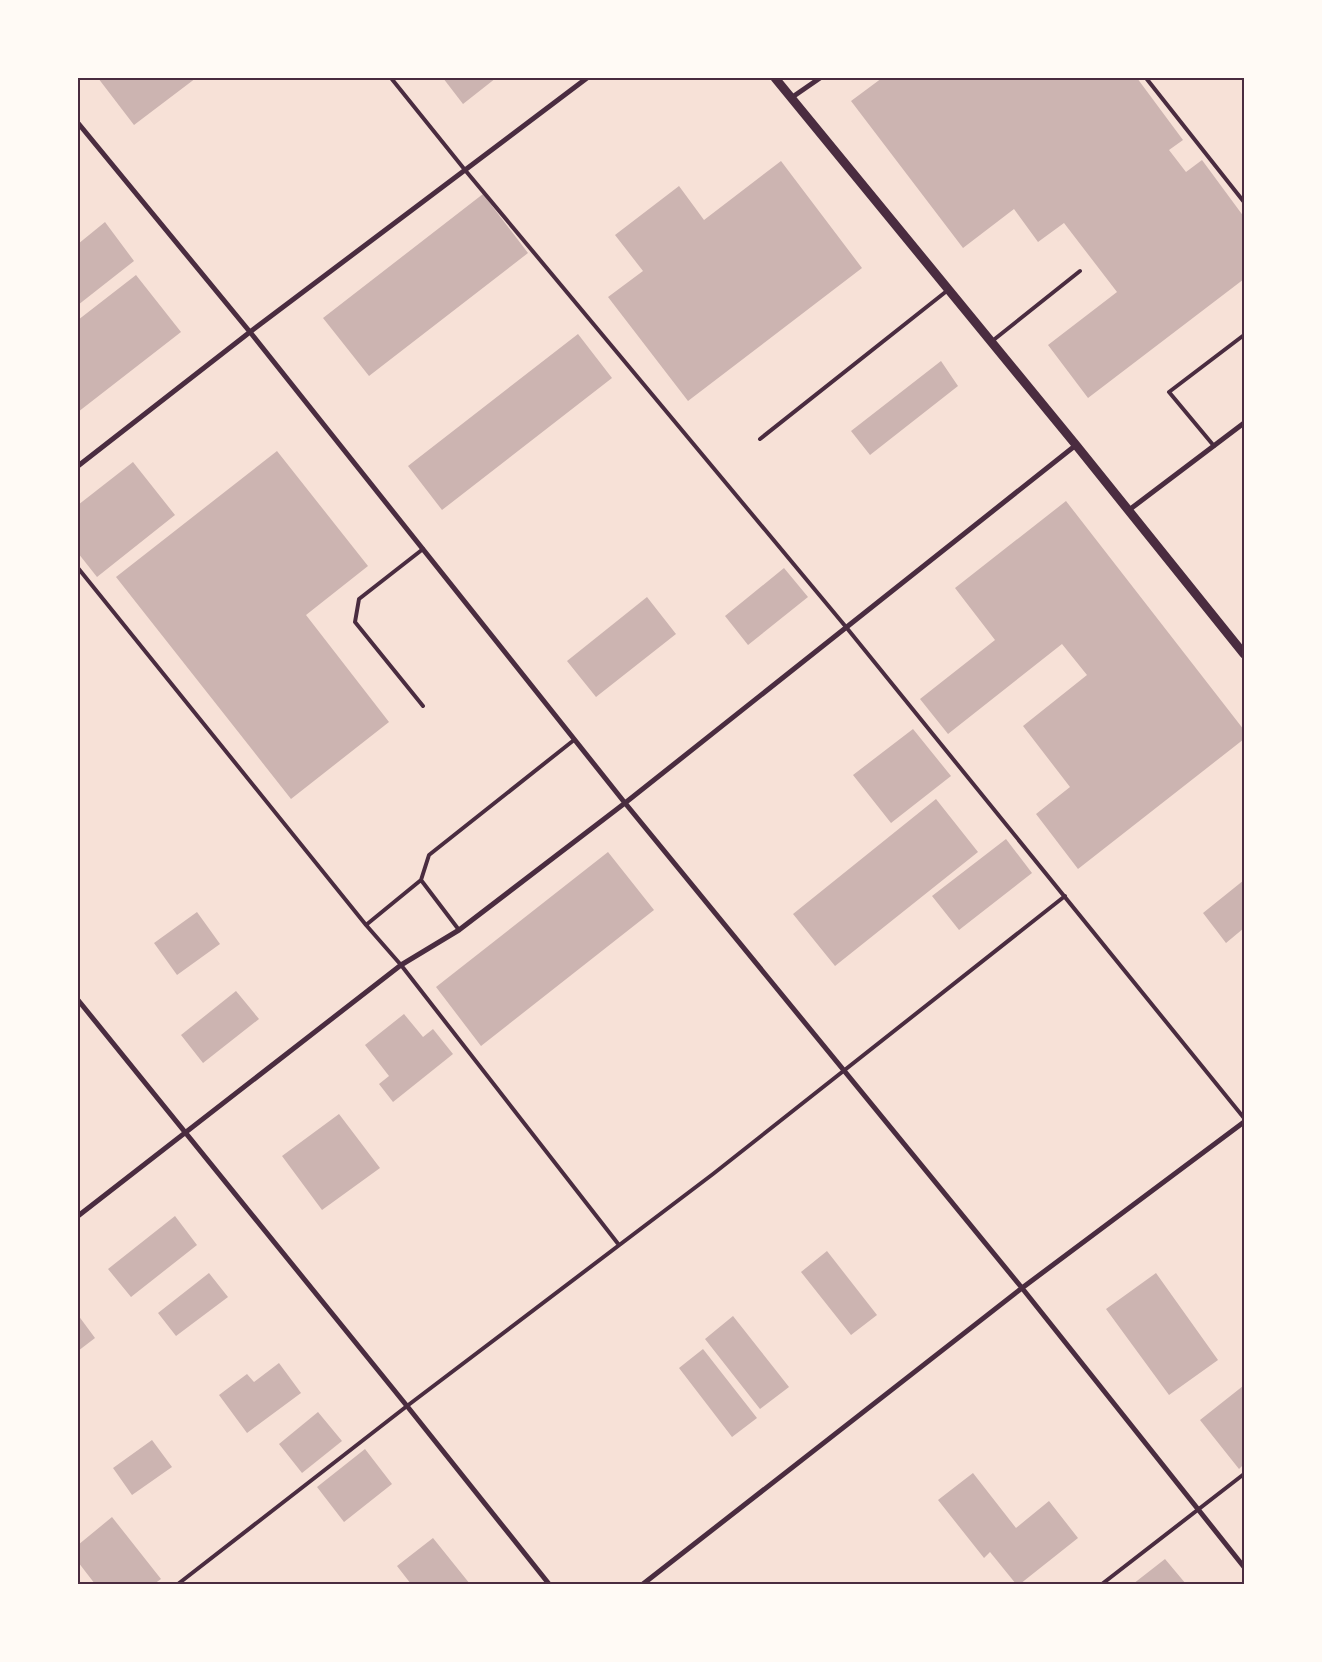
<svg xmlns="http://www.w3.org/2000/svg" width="1322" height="1662" viewBox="0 0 1322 1662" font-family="Arial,sans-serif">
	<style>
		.building { fill: #ccb4b1 }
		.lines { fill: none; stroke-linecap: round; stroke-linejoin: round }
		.service { stroke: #4a2c40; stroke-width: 4 }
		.minor { stroke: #4a2c40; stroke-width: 5 }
		.tertiary { stroke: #4a2c40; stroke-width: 9 }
		.neatline { fill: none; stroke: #4a2c40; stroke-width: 2 }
	</style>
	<rect width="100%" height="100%" fill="#f7e1d7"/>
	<path class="building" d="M98 78H196L134 125Z
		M443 78H496L463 104Z
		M882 78H1137L1183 140 1169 150 1186 172 1202 160 1244 217V279L1088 398 1048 345 1117 292 1064 223 1038 242 1014 209 963 248 851 101Z
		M781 161 862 268 688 401 608 297 643 271 615 235 679 186 704 220Z
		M483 194 528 253 369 376 323 318Z
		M105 222 134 261 78 305V244Z
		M136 275 181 332 78 412V320Z
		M578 334 612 378 442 510 408 466Z
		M941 361 958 386 870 455 851 431Z
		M277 451 368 566 306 615 389 722 291 799 116 577Z
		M133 462 175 515 97 577 78 553V505Z
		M1066 501 1244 730V739L1078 869 1036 814 1070 787 1023 726 1087 675 1062 644 948 734 920 699 995 640 955 588Z
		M784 568 808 597 748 645 725 616Z
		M647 597 676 634 596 697 567 661Z
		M913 729 951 776 891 823 853 775Z
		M936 799 978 852 835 966 793 914Z
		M1006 839 1032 873 959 930 932 896Z
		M608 852 654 910 481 1046 436 987Z
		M1244 880V928L1226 943 1203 913Z
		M197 912 220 944 177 975 154 943Z
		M236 991 259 1019 203 1063 181 1035Z
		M404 1014 423 1037 433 1029 453 1054 393 1102 379 1084 389 1076 365 1045Z
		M339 1114 380 1168 322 1210 282 1156Z
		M175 1216 197 1245 131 1297 108 1269Z
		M827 1251 877 1315 851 1335 801 1272Z
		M209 1273 228 1297 176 1336 158 1313Z
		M1156 1273 1218 1360 1169 1395 1106 1309Z
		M78 1315 95 1338 78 1351Z
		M733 1316 789 1387 760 1409 705 1339Z
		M703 1349 757 1418 732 1437 679 1368Z
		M279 1363 301 1393 247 1433 219 1395 247 1374 254 1382Z
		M1243 1386 1244 1389V1464L1239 1469 1200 1420Z
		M318 1412 342 1441 302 1473 279 1444Z
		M152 1440 172 1467 132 1495 113 1468Z
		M365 1449 392 1484 344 1522 317 1487Z
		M973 1473 1016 1528 1049 1501 1078 1538 1020 1584H1016L990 1552 984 1558 938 1500Z
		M112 1517 161 1579 154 1584H95L78 1562V1545Z
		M433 1538 470 1584H411L397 1566Z
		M1165 1559 1186 1584H1133Z"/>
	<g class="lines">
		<path class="service" d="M391 78 465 170 846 627 1244 1118
			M1146 78 1244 202
			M991 342 1080 271
			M760 439 948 290
			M1214 446 1169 392 1244 335
			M423 549 359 599 355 622 423 706
			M78 568 366 925 401 965 619 1245
			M366 925 421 880
			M459 930 421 880 429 855 574 740
			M178 1584 407 1406 713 1174 1065 896
			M1102 1584 1244 1474"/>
		<path class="minor" d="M791 98 820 78
			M78 123 250 332 625 803 1022 1288 1244 1567
			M78 466 250 332 587 78
			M1129 510 1244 423
			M78 1000 407 1406 549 1584
			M78 1216 401 965 459 930 625 803 1076 445
			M643 1584 1022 1288 1244 1122"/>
		<path class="tertiary" d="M775 78 1076 445 1244 654"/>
	</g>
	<rect width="1322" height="1662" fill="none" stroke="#fffaf5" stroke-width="158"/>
	<rect x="79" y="79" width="1164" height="1504" class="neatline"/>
</svg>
